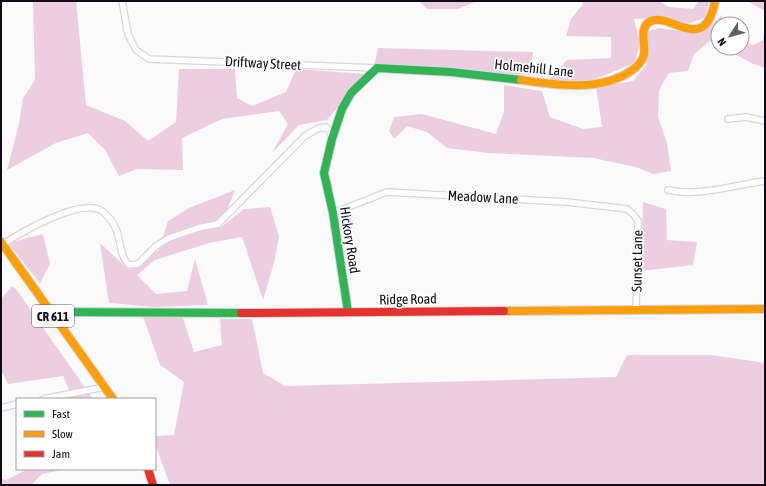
<svg xmlns="http://www.w3.org/2000/svg" width="766" height="486" viewBox="0 0 766 486" font-family="'Asap Condensed',sans-serif">
	<style>
		.forest { fill: #edcee1 }
		.lines { fill: none; stroke-linecap: round; stroke-linejoin: round }
		.street-casing { stroke: #d8d5dc; stroke-width: 8 }
		.fast-casing { stroke: #d8d5dc; stroke-width: 10 }
		.slow-casing { stroke: #d8d5dc; stroke-width: 10 }
		.jam-casing { stroke: #d8d5dc; stroke-width: 10 }
		.street { stroke: #fefefe; stroke-width: 5.5 }
		.fast { stroke: #30b455; stroke-width: 8 }
		.slow { stroke: #ff9f0a; stroke-width: 8 }
		.jam { stroke: #e5322d; stroke-width: 8 }
		.labels { text-anchor: middle; stroke-width: 3.5; stroke-linejoin: round; paint-order: stroke }
		.shield { fill: #fff; stroke: #57555c; stroke-width: 1 }
		.shield-label { font-size: 13px; font-weight: bold; fill: #0f0c16 }
		.street-label { font-size: 14px; fill: #0f0c16; stroke: #fff }
	</style>
	<rect width="100%" height="100%" fill="#fafafa"/>
	<path class="forest" d="M33 1H76L86 105 125 121 148 141 176 122 179 69H235L237 98 252 106 286 92 296 69 365 74 327 120 299 125 272 153 288 124 279 111 222 119 182 138 183 170 137 169 119 176 105 150 88 133 56 143 7 170 19 124 23 98 35 80Z
		M419 1H477L458 9H427Z
		M582 1H659L669 7 694 9 698 1H709L706 17 690 23 658 18 634 19 640 43 635 63 590 81 549 80 567 60 611 58V37L566 36 571 19 583 4Z
		M747 1H765V11Z
		M722 15 725 24H718V45L710 41 694 54 688 71 669 73 659 90 658 117 667 143 671 171 653 174 636 167 593 158 488 153 447 148 427 132 407 126 394 139 389 131 394 117 422 114 496 134 504 112V85L542 91 550 117 583 129 602 127 596 87 633 81 646 65 648 31 659 28 689 32 707 28Z
		M765 26V68L751 63 724 48H742V40L753 45 763 40Z
		M378 48 533 52 530 75 374 65Z
		M235 190 220 228 244 209 270 207 279 237 274 263 263 300 242 237 209 243 155 260 137 275 156 294 187 291 195 259 208 305 155 307 109 303 100 243 129 270 159 250 168 221 189 208Z
		M643 202 666 209 667 240 697 242 693 265 641 271Z
		M43 234 50 264 40 283 8 243Z
		M12 286 16 289 93 399H73L63 376 8 384 1 370V299Z
		M141 311 181 312 194 352 222 345 220 319H252L263 373 285 386 616 377 627 355H711L765 363V485H170L155 444V436L174 435 184 382 160 365Z
		M28 469H66L42 474 31 485H1V479L6 480Z"/>
	<g class="lines">
		<g class="street-casing">
			<path id="street" d="M122 1 128 34 136 50 149 59 377 68
				M728 119 746 117 765 121
				M668 190C699 197 733 185 765 181
				M333 213 387 192 567 202 627 209 634 215 638 221 636 309
				M3 244C22 232 81 197 102 211 107 215 112 221 114 225 122 238 118 255 129 265L138 264 156 246 169 238 198 228 218 224 305 136 317 129 326 127 331 133 332 139
				M43 399 105 387
				M1 408 17 404"/>
		</g>
		<g class="fast-casing">
			<path id="fast" d="M51 312 241 313
				M348 312 333 213 324 173 332 139 342 109 351 93 377 68 451 72 521 80"/>
		</g>
		<g class="slow-casing">
			<path id="slow" d="M521 80C556 85 600 92 631 71 637 67 642 62 644 55 646 44 638 27 651 21 671 12 705 56 715 1
				M1 242 113 399
				M504 311 765 309"/>
		</g>
		<g class="jam-casing">
			<path id="jam" d="M241 313 504 311
				M148 469 153 485"/>
		</g>
		<use href="#street" class="street"/>
		<use href="#fast" class="fast"/>
		<use href="#slow" class="slow"/>
		<use href="#jam" class="jam"/>
	</g>
	<g class="labels">
		<rect class="shield" x="32" y="305" width="42" height="22" rx="3"/>
		<g class="shield-label">
			<text x="53" y="321">CR 611</text>
		</g>
		<g class="street-label">
			<text transform="translate(263 63) rotate(3)" y="5">Driftway Street</text>
			<text transform="translate(534 68) rotate(6)" y="5">Holmehill Lane</text>
			<text transform="translate(483 197) rotate(3)" y="5">Meadow Lane</text>
			<text transform="translate(350 240) rotate(81)" y="5">Hickory Road</text>
			<text transform="translate(637 261) rotate(-89)" y="5">Sunset Lane</text>
			<text transform="translate(408 299) rotate(-1)" y="5">Ridge Road</text>
		</g>
	</g>
	<rect width="766" height="486" fill="none" stroke="#0f0c16" stroke-width="4"/>
	<rect x="16" y="398" width="140" height="72" fill="#ffffff" stroke="#9f9ea2"/>
	<rect x="24" y="411" width="20" height="6" fill="#30b455" stroke="#9f9ea2"/>
	<text x="52" y="418" font-size="12" fill="#0f0c16">Fast</text>
	<rect x="24" y="431" width="20" height="6" fill="#ff9f0a" stroke="#9f9ea2"/>
	<text x="52" y="438" font-size="12" fill="#0f0c16">Slow</text>
	<rect x="24" y="451" width="20" height="6" fill="#e5322d" stroke="#9f9ea2"/>
	<text x="52" y="458" font-size="12" fill="#0f0c16">Jam</text>
	<g transform="translate(730 36) rotate(234)"><circle r="19" fill="#ffffff" stroke="#9f9ea2"/>
	<path d="M0-3L7 15L0 10L-7 15Z" fill="#615f66"/>
	<text y="-6" font-size="11" font-weight="bold" text-anchor="middle" fill="#0f0c16">N</text>
	</g>
</svg>
